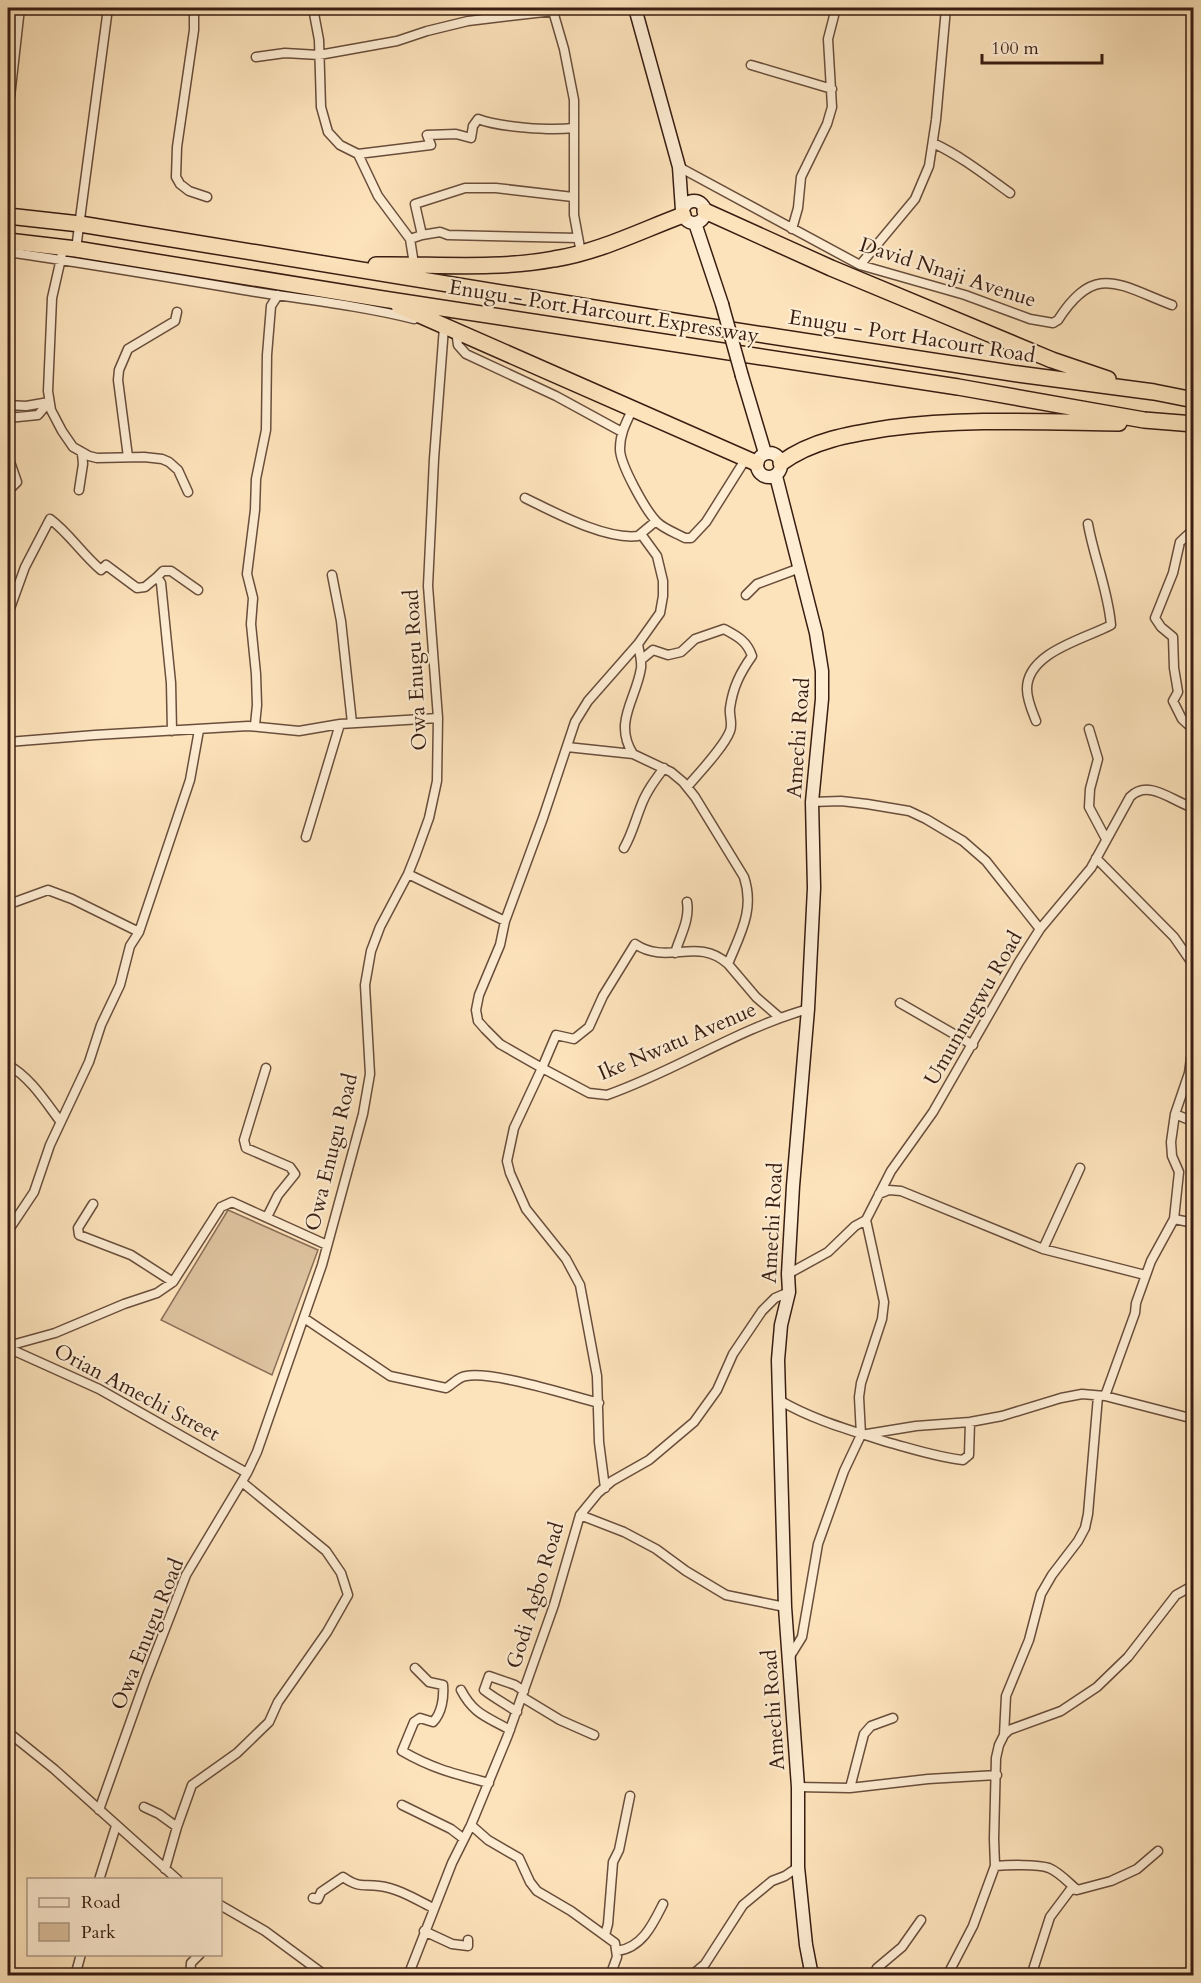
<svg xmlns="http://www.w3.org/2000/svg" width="1201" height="1983" viewBox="0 0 1201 1983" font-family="Cardo,serif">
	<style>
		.green { fill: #dcc19e; stroke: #8a6f58; stroke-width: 1.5 }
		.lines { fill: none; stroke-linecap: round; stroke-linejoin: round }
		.minor-casing { stroke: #694e3c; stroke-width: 11 }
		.secondary-casing { stroke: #381d12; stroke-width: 15 }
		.trunk-casing { stroke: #381d12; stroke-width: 18 }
		.minor { stroke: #feedd3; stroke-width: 8 }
		.secondary { stroke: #feedd3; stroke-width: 12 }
		.trunk { stroke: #fde3bb; stroke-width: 15 }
		.secondary-bridge-casing { stroke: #381d12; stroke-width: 15; stroke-linecap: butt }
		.secondary-bridge { stroke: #feedd3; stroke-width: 12 }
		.labels { text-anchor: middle; stroke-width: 4.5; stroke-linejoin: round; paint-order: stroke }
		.street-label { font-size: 21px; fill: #381d12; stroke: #feedd3 }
	</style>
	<rect width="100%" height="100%" fill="#fde3bb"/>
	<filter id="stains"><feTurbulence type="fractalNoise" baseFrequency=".00333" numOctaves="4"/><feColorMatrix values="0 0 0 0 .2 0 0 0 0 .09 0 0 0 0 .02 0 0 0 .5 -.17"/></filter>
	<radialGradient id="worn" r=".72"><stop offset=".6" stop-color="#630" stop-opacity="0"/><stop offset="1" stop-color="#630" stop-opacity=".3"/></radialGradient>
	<path class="green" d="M228 1210 318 1250 272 1375 161 1320Z"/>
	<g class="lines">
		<g class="minor-casing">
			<path id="minor" d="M190 8 194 14V30L177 147 176 177 180 184 189 191 207 197
				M313 8 319 40 321 107 328 132 340 145 358 154 378 196 410 239 414 264
				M554 8 553 11 564 49 574 100V215L581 253
				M256 57 285 53 319 55 397 41 427 31 468 21 553 11
				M751 65 832 89
				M10 97 20 8
				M933 143C961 156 985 175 1010 193
				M358 154 431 145 427 135 456 134 471 138 473 126 478 119C499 127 550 131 573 128
				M679 167 860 265 965 295 1030 319 1053 323 1058 320C1095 262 1119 285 1172 305
				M792 229 798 208 801 177 827 124 832 107 828 39 836 8
				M422 235 440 232 448 235 578 238
				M410 239 422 235 415 204 465 188H496L573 197
				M76 249 108 8
				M8 252C91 264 173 278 256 292 309 300 362 306 414 319
				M62 254 52 298 48 391 51 410 62 431 73 447 89 456 97 458 144 457 162 459 169 462 178 470 188 492
				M860 265 915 199 929 166 936 120 946 8
				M456 331 458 345 466 354 556 396 622 432
				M8 405 26 406 49 402
				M633 408C627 421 620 433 620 448 619 463 646 511 657 522 664 529 676 533 685 538H691L706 522 745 460
				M8 418 38 415 49 402
				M8 456 17 482 8 491
				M128 457 118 380 119 370 128 349 175 321 177 312
				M79 490 83 464 82 454
				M525 498C554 512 605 540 638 536L656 521
				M1194 529 1180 542 1173 573 1155 618 1161 627 1173 637 1174 668 1178 692 1173 701 1182 719 1194 730
				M332 575 341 621 352 723
				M157 577 163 571H171L198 590
				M746 595 757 584 800 568
				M8 614 25 567 50 519C69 533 82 554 101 570L106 565 137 588 145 587 157 577 161 583 171 683 172 731
				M638 644 588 701 575 722 543 818 505 921 500 945 479 995 476 1010 478 1021 485 1029 500 1044 542 1068 556 1035 574 1039 589 1027 603 996 635 944C668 966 697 936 728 964
				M641 660 653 650 668 655 681 652 695 639 724 629C737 636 747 641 752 656 740 673 733 687 730 708 729 716 733 723 730 731 724 747 699 773 687 787
				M1036 721C1032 711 1027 700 1027 689 1027 652 1085 639 1111 625 1108 590 1094 558 1088 524
				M255 725 257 705 256 674 251 624 253 598 247 574 255 510 256 479 266 430 267 355 271 306 278 295
				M1089 729 1098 759 1090 789 1089 807 1106 839
				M8 742 95 735 248 726 299 731 340 724 438 718
				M567 747 633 754 671 772 683 782 695 797 744 877C755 910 740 934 728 964L756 997 779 1017
				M633 754C613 722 636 700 641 668 642 660 639 652 638 644L660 613 663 596V581L657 556 641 534
				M812 802 841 801 867 804 909 811 926 819 963 841 986 861 1040 929
				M306 837 340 724
				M624 848C632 834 635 821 641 806 646 792 655 780 664 768
				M1096 858 1174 937 1194 966
				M408 874 505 921
				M8 902H15L48 890 72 899 139 932
				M675 953C680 936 690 920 687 902
				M900 1003 973 1045
				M8 1065C30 1077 45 1101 60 1121
				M266 1068 244 1140 246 1148 290 1167 295 1174 278 1195 267 1217
				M1175 1114 1194 1122
				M879 1194 889 1190 901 1191 1043 1249 1145 1275
				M93 1204 78 1228 79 1235 131 1255 173 1282
				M1174 1219 1194 1223
				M8 1231 34 1192 50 1145 89 1062 101 1025 120 985 130 946 139 932 190 780 199 730
				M1043 1249 1080 1168
				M788 1274 828 1252 855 1226 866 1220 891 1171 933 1112 1019 962 1040 929 1091 868 1130 797C1149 778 1173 802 1194 808
				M304 1318 390 1376 446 1388C453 1384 458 1377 466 1376 494 1371 568 1395 599 1403
				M8 1346 55 1333 124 1304 157 1293 173 1282 221 1207 232 1202 327 1245
				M8 1348 99 1389 247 1473
				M1105 1396 1135 1313 1136 1303 1151 1261 1174 1219 1179 1172 1172 1156 1171 1142 1175 1114 1189 1073 1194 1037
				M779 1400C813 1420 850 1430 887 1442 913 1449 936 1457 963 1460L969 1455 970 1422
				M861 1435 916 1426 970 1422 1002 1416 1061 1398 1082 1394 1105 1396 1194 1419
				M605 1488 599 1442 597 1376 580 1285 566 1259 526 1209 510 1173 507 1161 514 1128 542 1068 589 1093 607 1095C676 1071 737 1029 808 1009
				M580 1515 624 1532 656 1549 686 1571 726 1595 785 1607
				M789 1658 802 1637 818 1544 844 1471 861 1435 859 1397 861 1383 882 1319 884 1302 866 1220
				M415 1668 429 1682 443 1685C444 1697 442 1713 433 1722L420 1718 414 1722 402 1751C433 1769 455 1774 489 1783
				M461 1690C474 1715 488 1717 510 1730
				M522 1697 560 1720 594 1735
				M517 1712C506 1704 494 1698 484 1690L489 1676 515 1685 524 1691
				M8 1732 54 1769 178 1880
				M1004 1735 1009 1730 1061 1711 1097 1687 1128 1657 1176 1595 1194 1585
				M798 1787 850 1788 928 1779 997 1775
				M850 1788 864 1734 871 1726 893 1718
				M402 1805 451 1829 464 1839
				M144 1807 159 1814 177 1827
				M99 1810 146 1678 186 1575 247 1473 257 1452 322 1265 363 1114 370 1074 365 985 371 951 380 927 408 874 416 854 429 818 437 781 438 718 428 586 434 459 444 327 441 326
				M471 1825 488 1840 519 1858 530 1882 537 1891 571 1911 615 1943 617 1957 610 1976
				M995 1866C1007 1865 1038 1864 1049 1868 1059 1872 1068 1882 1076 1889
				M165 1869 177 1827 192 1785 237 1753 269 1722 278 1702 327 1632 348 1595 341 1573 326 1551 242 1482
				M99 1880 116 1826
				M313 1898 318 1899 321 1892 343 1877C359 1888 362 1884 379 1886 398 1888 417 1900 433 1908
				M220 1905 265 1931 326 1976
				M424 1931 452 1944 468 1946V1940
				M605 1935 608 1924 613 1862 619 1850 630 1796
				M617 1951C642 1948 653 1924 663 1904
				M812 1972 839 1976
				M75 1976 81 1954
				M190 1976 191 1963 200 1954
				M408 1976 452 1863 471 1825 508 1735 554 1605 580 1515 598 1493 612 1481 649 1460 694 1422 717 1390 733 1354 762 1311 775 1298 789 1292
				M691 1976 705 1964 743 1905 772 1881 785 1876 798 1867
				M873 1976 877 1968 902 1947 921 1920
				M947 1976 973 1926 995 1866 994 1839 996 1758 999 1745 1004 1735 1006 1696 1029 1640 1041 1594 1052 1575 1078 1541 1085 1528 1088 1514 1098 1396
				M1031 1976 1050 1917 1071 1889 1077 1890 1111 1881 1137 1869 1158 1851"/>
		</g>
		<g class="secondary-casing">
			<path id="secondary" d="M635 8 679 167 682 210
				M683 212a11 11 0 1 1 22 0a11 11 0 1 1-22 0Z
				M695 223 722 304
				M742 376 765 453
				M757 465a12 12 0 1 1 24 0a12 12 0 1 1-24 0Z
				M776 476 816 633 822 671V699L812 802 814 888 808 1009 793 1186 788 1274 789 1292 781 1325 778 1360 785 1607 798 1787V1867L806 1945 812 1976"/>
		</g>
		<g class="trunk-casing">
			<path id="trunk" d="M705 211 831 268 1052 360 1108 379
				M8 216 80 224 686 323 1018 374 1154 392 1194 400
				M8 241 76 249 383 299 958 387 1144 420 1194 424
				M376 265C435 264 495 270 554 259 599 252 640 231 683 215
				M399 306 756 463
				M781 463C812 440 851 434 889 428 965 418 1042 422 1119 423"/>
		</g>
		<use href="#minor" class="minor"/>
		<use href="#secondary" class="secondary"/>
		<use href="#trunk" class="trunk"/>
		<g class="secondary-bridge-casing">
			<path id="secondary-bridge" d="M722 304 742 376"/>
		</g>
		<use href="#secondary-bridge" class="secondary-bridge"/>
	</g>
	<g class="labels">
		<g class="street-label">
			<text transform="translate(948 272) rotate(18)" y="7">David Nnaji Avenue</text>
			<text transform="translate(604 311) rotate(9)" y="7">Enugu - Port Harcourt Expressway</text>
			<text transform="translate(912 336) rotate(9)" y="7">Enugu - Port Hacourt Road</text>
			<text transform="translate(415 670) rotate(-93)" y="7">Owa Enugu Road</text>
			<text transform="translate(798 738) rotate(-86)" y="7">Amechi Road</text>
			<text transform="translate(973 1008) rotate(-60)" y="7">Umunnugwu Road</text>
			<text transform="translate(677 1041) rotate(-23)" y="7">Ike Nwatu Avenue</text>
			<text transform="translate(331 1152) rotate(-76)" y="7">Owa Enugu Road</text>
			<text transform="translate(772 1223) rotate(-87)" y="7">Amechi Road</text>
			<text transform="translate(137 1392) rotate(28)" y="7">Orian Amechi Street</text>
			<text transform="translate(535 1595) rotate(-73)" y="7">Godi Agbo Road</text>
			<text transform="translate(147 1634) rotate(-68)" y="7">Owa Enugu Road</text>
			<text transform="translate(773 1710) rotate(-94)" y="7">Amechi Road</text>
		</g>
	</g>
	<rect width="1201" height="1983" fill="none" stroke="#fde3bb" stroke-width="30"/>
	<rect x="9" y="9" width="1183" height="1965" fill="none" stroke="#381d12" stroke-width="3"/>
	<rect x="15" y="15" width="1171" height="1953" fill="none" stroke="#381d12" stroke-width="1.5"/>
	<rect x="27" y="1878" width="195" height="78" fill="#feedd3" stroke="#af9a86" stroke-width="1.5"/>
	<rect x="39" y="1898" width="30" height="9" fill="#feedd3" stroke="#af9a86" stroke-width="1.5"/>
	<text x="81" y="1908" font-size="18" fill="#381d12">Road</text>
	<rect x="39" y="1923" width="30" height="18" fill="#dcc19e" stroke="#af9a86" stroke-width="1.5"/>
	<text x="81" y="1938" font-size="18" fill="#381d12">Park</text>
	<path d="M982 54v9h120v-9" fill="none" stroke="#381d12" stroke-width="3"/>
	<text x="991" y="54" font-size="18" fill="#381d12" stroke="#feedd3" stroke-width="4.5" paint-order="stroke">100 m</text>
	<rect width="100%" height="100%" filter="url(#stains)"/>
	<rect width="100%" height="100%" fill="url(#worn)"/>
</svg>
